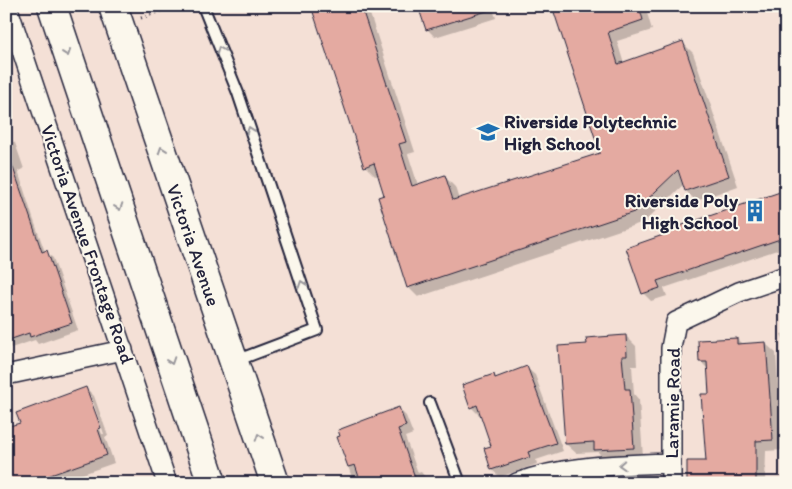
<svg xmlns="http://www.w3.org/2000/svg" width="792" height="489" viewBox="0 0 792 489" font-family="Itim,sans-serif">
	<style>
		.shadow { fill: #0003; fill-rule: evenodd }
		.building { fill: #e4aaa1; stroke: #22223b }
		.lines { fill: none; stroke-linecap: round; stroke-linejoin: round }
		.lane-casing { stroke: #22223b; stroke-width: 14 }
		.street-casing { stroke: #22223b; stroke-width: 22 }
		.secondary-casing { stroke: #22223b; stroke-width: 31 }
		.path { stroke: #22223b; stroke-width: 3; stroke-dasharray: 1 4; stroke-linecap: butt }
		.lane { stroke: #fbf7ec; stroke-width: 10 }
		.street { stroke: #fbf7ec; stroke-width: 19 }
		.secondary { stroke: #fbf7ec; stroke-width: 28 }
		.oneway { stroke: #99979c }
		.labels { text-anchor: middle; stroke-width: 4; stroke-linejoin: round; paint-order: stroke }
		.poi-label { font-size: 19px; font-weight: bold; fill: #22223b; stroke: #fbf7ec; text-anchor: start }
		.street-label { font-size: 19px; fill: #22223b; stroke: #fbf7ec }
	</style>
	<rect width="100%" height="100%" fill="#f4e0d6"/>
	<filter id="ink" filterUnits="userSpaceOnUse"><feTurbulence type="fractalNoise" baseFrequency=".02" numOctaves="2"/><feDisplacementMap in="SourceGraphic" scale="10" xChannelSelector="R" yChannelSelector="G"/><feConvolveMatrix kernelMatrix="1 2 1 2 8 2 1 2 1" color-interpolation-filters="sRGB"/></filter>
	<g filter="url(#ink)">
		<path class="shadow" d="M312 6H364L369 11 415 152 408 154 418 185 445 177 455 187 459 200 602 154 554 6H645L652 30 617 41 624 64 683 43 693 53 738 186 696 201 686 191 684 184 644 222 418 297 408 287 379 175 375 176 365 166Z
			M419 6H492L496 18 435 37 427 29Z
			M6 137 15 143 24 169 18 171 33 218 45 252 53 258 78 330 38 344 35 340 11 348 6 343Z
			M786 191V247L664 288 667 296 651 301 643 293 628 248Z
			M786 304V318L781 305Z
			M786 333V346L781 334Z
			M626 336 636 346 637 366H632L634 394 639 400 643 457 605 460 598 452 576 453 566 444 588 345Z
			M737 339 743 345 766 344 776 353 782 450 766 451 765 483H689L708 462 711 395 709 370 701 362Z
			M527 368 535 375 563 451 536 460 537 464 500 477 492 470 485 449 492 446 481 414 479 415 471 407 494 375 497 379Z
			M86 388 94 396 108 436 105 437 114 463 57 483H6ZM88 396H91L104 434H102Z
			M399 409 406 416 413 434 405 437 418 473 421 472 430 483H354L338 438Z"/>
		<path class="building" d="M311 6H361L406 142 399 144 412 186 445 175 453 200 600 153 552 6H639L643 20 608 32 618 64 683 41 729 176 685 191 678 170 634 212 407 288 378 197 384 195 374 163 364 167Z
			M418 6H489L490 10 426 30Z
			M6 156H9L42 252 47 250 72 323 30 337 29 333 6 341Z
			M786 190V237L657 281 660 288 642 294 626 248 663 235 662 232Z
			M626 335 627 356H622L625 389H630L634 448 594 450V442L565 444 558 346 587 344 586 338Z
			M737 338V344L766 342 773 440 756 441V483H687V461H706L701 394H709L707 362H699L698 340Z
			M527 366 556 443 528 452 530 457 491 470 484 448 491 446 477 405 470 408 462 385 494 374 495 378Z
			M86 387 101 428 98 429 107 455 28 483H6V427L20 423 16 413Z
			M399 407 406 426 398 429 417 483H361L355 465 348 467 337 437 340 436 338 430Z"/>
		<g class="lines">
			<g class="lane-casing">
				<path id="lane" d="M203 6 238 93 317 330 235 361
					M430 403 460 483"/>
			</g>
			<g class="street-casing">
				<path id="street" d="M7 6 167 483
					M6 375 123 350
					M517 483C565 465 620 465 671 463
					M671 483V348L676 322 739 292 786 276"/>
			</g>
			<g class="secondary-casing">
				<path id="secondary" d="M52 6 212 483
					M113 6 275 483"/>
			</g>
			<path class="path" d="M141 18 176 6"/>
			<use href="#lane" class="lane"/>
			<use href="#street" class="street"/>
			<use href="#secondary" class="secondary"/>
		</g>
		<defs><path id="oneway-chevron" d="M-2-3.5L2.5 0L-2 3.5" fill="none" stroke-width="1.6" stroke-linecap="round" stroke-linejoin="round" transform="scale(1.25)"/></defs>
		<g class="oneway">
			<use href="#oneway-chevron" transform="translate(220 50) rotate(-112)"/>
			<use href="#oneway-chevron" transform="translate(67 53) rotate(71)"/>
			<use href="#oneway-chevron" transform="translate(250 130) rotate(-109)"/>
			<use href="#oneway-chevron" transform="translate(162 150) rotate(-109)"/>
			<use href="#oneway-chevron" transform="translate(119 207) rotate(71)"/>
			<use href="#oneway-chevron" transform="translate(302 284) rotate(-109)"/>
			<use href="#oneway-chevron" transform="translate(171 361) rotate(71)"/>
			<use href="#oneway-chevron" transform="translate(259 437) rotate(-109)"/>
			<use href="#oneway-chevron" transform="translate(622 465) rotate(177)"/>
		</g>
	</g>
	<defs>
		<g id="school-bare" transform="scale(1.725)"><path d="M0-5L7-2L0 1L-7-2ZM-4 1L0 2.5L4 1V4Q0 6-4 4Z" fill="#1f6fb2" stroke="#fbf7ec" stroke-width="2.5" paint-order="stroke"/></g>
		<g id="building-bare" transform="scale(1.725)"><path d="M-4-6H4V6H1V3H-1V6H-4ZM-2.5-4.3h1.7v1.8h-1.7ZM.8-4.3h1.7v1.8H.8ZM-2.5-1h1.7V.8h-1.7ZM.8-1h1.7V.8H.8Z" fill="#1f6fb2" stroke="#fbf7ec" stroke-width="2.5" paint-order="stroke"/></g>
	</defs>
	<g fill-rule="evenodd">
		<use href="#school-bare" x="488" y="132"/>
		<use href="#building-bare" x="755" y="211"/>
	</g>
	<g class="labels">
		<g class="poi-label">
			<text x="504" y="128">Riverside Polytechnic<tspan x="504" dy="22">High School</tspan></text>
			<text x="738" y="207" text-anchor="end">Riverside Poly<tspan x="738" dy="22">High School</tspan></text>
		</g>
		<g class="street-label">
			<text transform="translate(88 244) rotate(71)" y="7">Victoria Avenue Frontage Road</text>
			<text transform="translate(194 245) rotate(71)" y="7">Victoria Avenue</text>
			<text transform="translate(672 403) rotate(-89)" y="7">Laramie Road</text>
		</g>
	</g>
	<rect width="792" height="489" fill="none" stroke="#fbf7ec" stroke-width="25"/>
	<rect x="12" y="12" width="767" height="464" fill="none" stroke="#22223b" stroke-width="2" filter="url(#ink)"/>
</svg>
